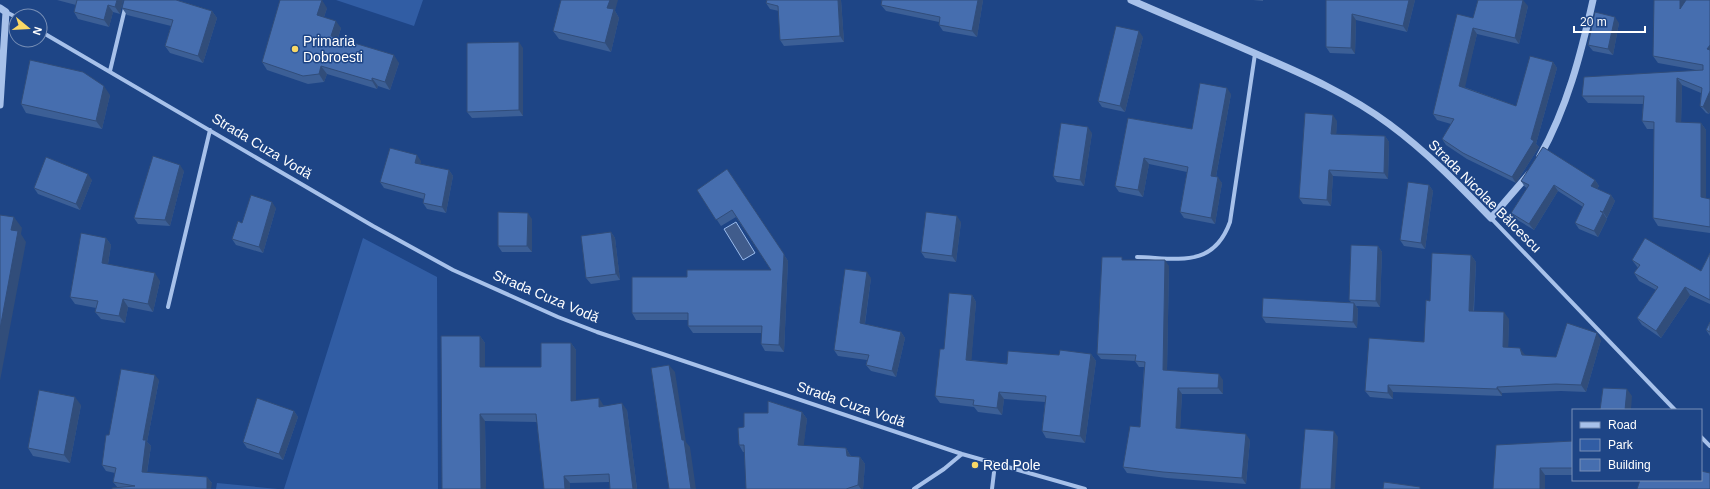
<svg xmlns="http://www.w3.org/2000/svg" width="1710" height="489" viewBox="0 0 1710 489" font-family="Arial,sans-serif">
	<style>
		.green { fill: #315da4 }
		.water { fill: #405c8c; stroke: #9abbec }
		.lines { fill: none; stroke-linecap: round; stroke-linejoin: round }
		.minor { stroke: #a7c1ea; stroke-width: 4 }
		.tertiary { stroke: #a7c1ea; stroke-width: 7 }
		.wall { fill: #3c5f96 }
		.shaded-wall { fill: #314d7a }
		.building { fill: #466eaf; stroke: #314d7a }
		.poi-dot { fill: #f9d866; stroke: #1e4586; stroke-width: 1.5 }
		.labels { text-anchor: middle; stroke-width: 3; stroke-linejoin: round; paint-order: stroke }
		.poi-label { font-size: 14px; fill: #fff; stroke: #1e4586; text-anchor: start }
		.street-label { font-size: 14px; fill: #fff; stroke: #1e4586 }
	</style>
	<rect width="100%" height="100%" fill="#1e4586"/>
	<path class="green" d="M336 0H423L414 26Z
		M363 238 437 277 438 489H284Z
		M217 483 278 489H216Z"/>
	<path class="water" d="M736 222 755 253 743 260 724 229Z"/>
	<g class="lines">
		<path class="minor" d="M6 12 16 17
			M40 31 373 226 453 270 558 317 597 332 962 454 1085 489
			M110 71 127 0
			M1491 218 1675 410
			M1137 257C1177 258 1213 269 1230 222L1255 54
			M168 307 210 130
			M1701 437 1710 446
			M914 489 944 469 962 454
			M992 489 995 464"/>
		<path class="tertiary" d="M1131 0C1174 19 1218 37 1261 56 1305 75 1350 95 1389 124 1427 152 1459 185 1491 218L1528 175
			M0 8 6 12 0 105
			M1540 156C1567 108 1581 54 1593 0"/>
	</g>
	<path class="wall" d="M57 0H123L120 14 113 12 109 27 78 19 74 12 76 5Z
		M841 0 844 42 784 46 780 40 779 11 770 9 766 3Z
		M882 0H983L977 37 943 31 939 25V22L886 11 881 5Z
		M1253 0H1263V1Z
		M1326 0H1415L1407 32 1356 20 1355 54 1330 53 1326 47Z
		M1710 0V111L1709 114 1706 113 1700 106 1701 93 1682 85 1681 123H1701L1706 130V198L1710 199V233L1658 226 1653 218 1654 129H1647L1642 121 1643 104 1588 103 1582 96 1696 70 1658 63 1653 56 1685 2Z
		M180 1 212 11 217 18 203 63 170 53 165 46 171 26 127 15 122 8Z
		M1528 6 1519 44 1477 34 1464 87 1516 106 1553 62 1557 68 1536 144 1539 147 1516 183 1467 159 1446 145 1442 139 1451 124 1437 120 1433 114 1473 18Z
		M327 8 324 17 341 28 338 38 399 63 390 90 378 86 377 89 327 74 324 82 308 84 267 70 262 62Z
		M615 11 619 18 611 52 559 39 553 31Z
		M1619 23 1613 55 1593 51 1588 45Z
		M1143 37 1125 112 1102 107 1098 101Z
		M523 48V116L472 118 467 112Z
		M1231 94 1216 177 1222 183 1215 224 1184 218 1180 212 1187 172 1149 164 1143 197 1119 192 1115 186 1128 118 1192 129Z
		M110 95 102 129 26 113 21 104Z
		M1337 121 1336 134 1385 136 1389 142 1388 179 1333 176 1331 206 1303 204 1299 198Z
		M1092 133 1084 186 1057 182 1053 176Z
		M421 161 420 164 449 170 453 176 446 213 427 209 423 203 424 199 384 188 380 182Z
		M184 171 170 226 138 224 134 218Z
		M732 176 788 261 784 352 765 351 761 344V333H693L688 326V320H636L632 313 687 277 771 270 736 217 721 226 697 190Z
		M92 180 80 210 38 194 34 188Z
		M1595 180 1599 186 1597 189 1611 195 1615 201 1607 218H1606L1607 219 1598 237 1579 229 1575 223 1583 207 1558 191 1534 230 1516 219 1511 213 1527 188 1525 187 1521 181Z
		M1429 185 1433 191 1425 249 1404 246 1400 240Z
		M276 208 263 253 236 245 232 239 242 223Z
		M532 219V252H502L498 246Z
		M961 222 956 262 925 258 921 252Z
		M611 232 615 238 620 280 591 284 586 278Z
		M106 238 111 245 108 264 160 281 153 312 128 307 125 323 101 319 95 312 96 308 75 304 70 297Z
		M1378 246 1382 252 1380 307 1356 306 1358 309 1357 328 1266 323 1262 317 1351 302 1349 300Z
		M1710 253V304L1690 295 1661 338 1642 325 1637 318 1656 290 1639 281 1634 273 1638 268 1632 260 1701 271Z
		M1471 255 1476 262 1474 312 1509 319 1508 347 1525 355V356L1556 357 1601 340 1586 392 1561 391 1502 393V396L1393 392V399L1370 397 1365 391 1424 342 1430 301Z
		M1124 260 1169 266 1167 370 1223 380V394H1182L1180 428 1250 440 1246 484 1167 478 1127 473 1123 467 1140 427 1144 367H1139L1135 361 1101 359 1097 354Z
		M871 278 865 324 901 332 905 338 896 377 871 371 866 365 867 360 838 356 834 350Z
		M972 295 976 302 971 360 1007 364 1059 355 1091 354 1096 361 1085 443 1046 438 1042 431 1045 402 1004 399 1002 415 978 412 974 407 940 403 935 396 944 349Z
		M1710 322V336L1706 330Z
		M441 336H480L485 343V367H541L571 343 576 350V400L627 410 637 489H610V482L570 483V489L537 422 485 421 486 489Z
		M159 380 147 442 151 446 147 473 207 477 212 483 118 488 113 482 115 473 106 471 102 465 109 435Z
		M81 405 70 463 33 456 28 448Z
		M294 411 298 417 283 460 247 448 243 442Z
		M802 412 807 419 803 446 846 448 850 455 851 456 860 457 865 464 863 489H746L745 452H743L739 445Z
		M1573 441V475H1545V489H1493Z"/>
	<path class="shaded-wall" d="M117 0H123L120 14 115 7Z
		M322 0 327 8 322 23 317 15Z
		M610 0H618L615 11 619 18 611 52 605 43 607 8Z
		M838 0H841L844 42 840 36Z
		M978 0H983L977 37 972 31Z
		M1409 0H1415L1407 32 1403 26Z
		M1523 0 1528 6 1519 44 1515 38Z
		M1680 0H1685V17L1680 9Z
		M108 5 113 12 109 27 104 20Z
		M212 11 217 18 203 63 198 56Z
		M1352 14 1356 20 1355 54 1351 48Z
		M1615 17 1619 23 1613 55 1608 49Z
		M336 21 341 28 336 44 331 36Z
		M1473 28 1477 34 1464 92 1459 86Z
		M1139 31 1143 37 1125 112 1120 106Z
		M519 42 523 48V116L519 110Z
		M1710 45V53L1707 49Z
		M394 55 399 63 390 90 385 82Z
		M1553 62 1557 68 1536 144 1539 147 1516 183 1512 177 1531 139Z
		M321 66 327 74 324 82 319 74Z
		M372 78 378 86 377 89 372 81Z
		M1677 78 1682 85 1681 130 1676 122Z
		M104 86 110 95 102 129 96 121Z
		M1227 88 1231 94 1215 182 1211 176Z
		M1710 91V111L1709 114 1703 107Z
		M1333 115 1337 121 1336 140 1331 134Z
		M1701 123 1706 130V204L1701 197Z
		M1088 127 1092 133 1084 186 1080 180Z
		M1385 136 1389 142 1388 179 1384 173Z
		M417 155 421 161 419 169 415 163Z
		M1144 158 1149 164 1143 197 1138 190Z
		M180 165 184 171 170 226 165 220Z
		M449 170 453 176 446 213 442 207Z
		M1329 170 1333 176 1331 206 1327 200Z
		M88 174 92 180 80 210 76 204Z
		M732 176 788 261 784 352 779 345 784 254Z
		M1218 177 1222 183 1215 224 1211 218Z
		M1595 180 1599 186 1595 192 1591 186Z
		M1429 185 1433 191 1425 249 1421 243Z
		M1554 185 1558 191 1534 230 1529 224Z
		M1611 195 1615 201 1607 218 1603 212Z
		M272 202 276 208 263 253 259 247Z
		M528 213 532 219V252L527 246Z
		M1603 213 1607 219 1598 237 1594 231Z
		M957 216 961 222 956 262 952 256Z
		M14 217 22 228 21 234 26 242 0 381V329L11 230Z
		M611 232 615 238 620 280 616 274Z
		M106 238 111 245 107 270 102 263Z
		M1378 246 1382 252 1380 307 1376 301Z
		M1471 255 1476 262 1473 318 1469 311Z
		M1165 260 1169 266 1167 375 1163 370Z
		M867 272 871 278 864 329 860 323Z
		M155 273 160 281 153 312 148 304Z
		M1685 287 1690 295 1661 338 1656 331Z
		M972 295 976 302 971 367 966 360Z
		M123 299 128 307 125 323 119 316Z
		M1354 303 1358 309 1357 328 1353 322Z
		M1504 312 1509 319 1508 354 1503 347Z
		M901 332 905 338 896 377 892 371Z
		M1597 333 1601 340 1586 392 1581 385Z
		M480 336 485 343V374L480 367Z
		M571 343 576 350V408L571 401Z
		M1520 348 1525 355 1526 362 1522 355Z
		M1091 354 1096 361 1085 443 1080 436Z
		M669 365 675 372 686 442 690 447 696 489H691L682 440Z
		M1219 374 1223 380V394L1218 388Z
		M155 375 159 380 147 442 151 446 146 478 142 472 143 440Z
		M1388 385 1393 392V399L1388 393Z
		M1497 387 1502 393V396L1497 389Z
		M1178 388 1182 394 1180 434 1176 428Z
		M1627 389 1632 396 1631 410H1625Z
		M999 392 1004 399 1002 415 997 408Z
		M75 397 81 405 70 463 64 455Z
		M599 398 604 406 599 407Z
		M622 403 627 410 637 489H633Z
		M294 411 298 417 283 460 279 454Z
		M802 412 807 419 803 452 798 445Z
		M480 414 485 421 486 489H481Z
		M1334 431 1338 437 1335 489H1331Z
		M1246 434 1250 440 1246 484 1242 478Z
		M846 448 850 455 852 463 847 456Z
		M860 457 865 464 863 489H861L858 485Z
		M1540 468 1545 475V489H1540Z
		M564 476 570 483V489H565Z
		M207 477 212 483 211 489H207Z"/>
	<path class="building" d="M77 0H117L115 7 108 5 104 20 74 12Z
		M124 0H176L212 11 198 56 165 46 173 20 122 8Z
		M280 0H322L317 15 336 21 331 36 394 55 385 82 372 78V81L321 66 319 74 303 76 262 62Z
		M561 0H610L607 8 614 9 605 43 553 31Z
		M767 0H838L840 36 780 40 778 6 766 3Z
		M882 0H978L972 31 939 25 940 17 881 5Z
		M1326 0H1409L1403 26 1352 14 1351 48 1326 47Z
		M1478 0H1523L1515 38 1473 28 1459 86 1516 106 1530 56 1553 62 1531 139 1534 141 1512 177 1463 153 1442 139 1454 119 1433 114 1457 14 1473 18Z
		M1654 0H1680V9L1686 0H1710V45L1707 49 1710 50V91L1703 107 1700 106 1702 88 1677 78 1676 122 1701 123V197L1710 199V227L1653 218 1654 122 1642 121 1644 96H1582L1584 77 1703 70V65L1653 56Z
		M1595 12 1615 17 1608 49 1588 45Z
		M1116 26 1139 31 1120 106 1098 101Z
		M519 42V110L467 112V43Z
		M30 60 83 72 104 86 96 121 21 104Z
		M1200 83 1227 88 1211 176 1218 177 1211 218 1180 212 1188 167 1144 158 1138 190 1115 186 1128 118 1192 129Z
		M1305 113 1333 115 1331 134 1385 136 1384 173 1329 170 1327 200 1299 198Z
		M1061 123 1088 127 1080 180 1053 176Z
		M1543 147 1595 180 1591 186 1611 195 1603 212 1600 211 1603 213 1594 231 1575 223 1584 204 1554 185 1529 224 1511 213 1529 185 1521 181Z
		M390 148 417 155 415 163 449 170 442 207 423 203 425 194 380 182Z
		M153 156 180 165 165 220 134 218Z
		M46 157 88 174 76 204 34 188Z
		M727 169 784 254 779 345 761 344 762 326H688V313H632V277H687V270H771L732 210 716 220 697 190Z
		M1408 182 1429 185 1421 243 1400 240Z
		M251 195 272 202 259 247 232 239 238 221 242 223Z
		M498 212 528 213 527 246H498Z
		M926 212 957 216 952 256 921 252Z
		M0 215 14 217 11 230 18 231 0 329Z
		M611 232 616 274 586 278 581 236Z
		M81 233 106 238 102 263 155 273 148 304 123 299 119 316 95 312 98 301 70 297Z
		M1645 238 1701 271 1710 253V300L1685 287 1656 331 1637 318 1658 287 1634 273 1640 265 1632 260Z
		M1351 245 1378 246 1376 301 1349 300Z
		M1432 253 1471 255 1469 311 1504 312 1503 347 1520 348 1522 355 1556 357 1567 323 1597 333 1581 385 1556 384 1497 387V389L1388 385V393L1365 391 1369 338 1424 342 1426 300 1430 301Z
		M1102 257H1122V260H1165L1163 370 1219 374 1218 388H1178L1176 428 1246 434 1242 478 1163 472 1123 467 1130 426 1140 427 1145 362 1135 361 1136 355 1097 354Z
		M845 269 867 272 860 323 901 332 892 371 866 365 869 355 834 350Z
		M949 293 972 295 966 360 1007 364 1008 351 1059 355 1060 350 1091 354 1080 436 1042 431 1046 396 999 392 997 408 973 405 974 400 935 396 940 349H944Z
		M1263 298 1354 303 1353 322 1262 317Z
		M1710 322V332L1706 330Z
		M441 336H480V367H541V343H571V401L599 398V407L622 403 633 489H610L609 474 564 476 565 489H544L536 414H480L481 489H442Z
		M669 365 682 440H684L691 489H669L651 368Z
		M121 369 155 375 143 440H146L142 472 207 477V489H112V488L135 486 113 482 116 468 102 465 106 435H109Z
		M1603 388 1627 389 1625 410H1600Z
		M39 390 75 397 64 455 28 448Z
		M257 398 294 411 279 454 243 442Z
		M768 401 802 412 798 445 846 448 847 456 860 457 858 485 846 489H746L744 445H739L738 428 744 427V413H768Z
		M1305 429 1334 431 1331 489H1300Z
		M1573 441V468H1540V489H1493L1496 445Z
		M1701 471 1710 473V489H1637L1640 480H1701Z
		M1384 482 1420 487V489H1383Z"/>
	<g class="poi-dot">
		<circle cx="295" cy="49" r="4"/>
		<circle cx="975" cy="465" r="4"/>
	</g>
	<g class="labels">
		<g class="poi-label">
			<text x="303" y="46">Primaria<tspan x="303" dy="16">Dobroesti</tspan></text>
			<text x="983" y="470">Red Pole</text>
		</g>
		<g class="street-label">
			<text transform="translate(262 146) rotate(31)" y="5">Strada Cuza Vodă</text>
			<text transform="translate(1485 196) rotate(45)" y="5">Strada Nicolae Bălcescu</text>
			<text transform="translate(546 296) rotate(23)" y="5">Strada Cuza Vodă</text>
			<text transform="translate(851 404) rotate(19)" y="5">Strada Cuza Vodă</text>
		</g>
	</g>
	<rect x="1572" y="409" width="130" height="72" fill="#1e4586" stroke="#788fb6"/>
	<rect x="1580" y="422" width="20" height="6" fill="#a7c1ea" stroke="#788fb6"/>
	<text x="1608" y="429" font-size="12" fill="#ffffff">Road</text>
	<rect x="1580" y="439" width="20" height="12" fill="#315da4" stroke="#788fb6"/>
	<text x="1608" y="449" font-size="12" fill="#ffffff">Park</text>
	<rect x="1580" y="459" width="20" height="12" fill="#466eaf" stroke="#788fb6"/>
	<text x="1608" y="469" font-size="12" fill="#ffffff">Building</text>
	<g transform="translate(28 28) rotate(108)"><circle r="19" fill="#1e4586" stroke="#788fb6"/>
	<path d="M0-3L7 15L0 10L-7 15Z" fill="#f9d866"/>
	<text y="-6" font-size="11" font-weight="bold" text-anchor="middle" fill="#ffffff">N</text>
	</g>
	<path d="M1574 26v6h71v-6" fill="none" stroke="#ffffff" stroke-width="2"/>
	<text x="1580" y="26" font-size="12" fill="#ffffff" stroke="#1e4586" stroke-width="3" paint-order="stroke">20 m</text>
</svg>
